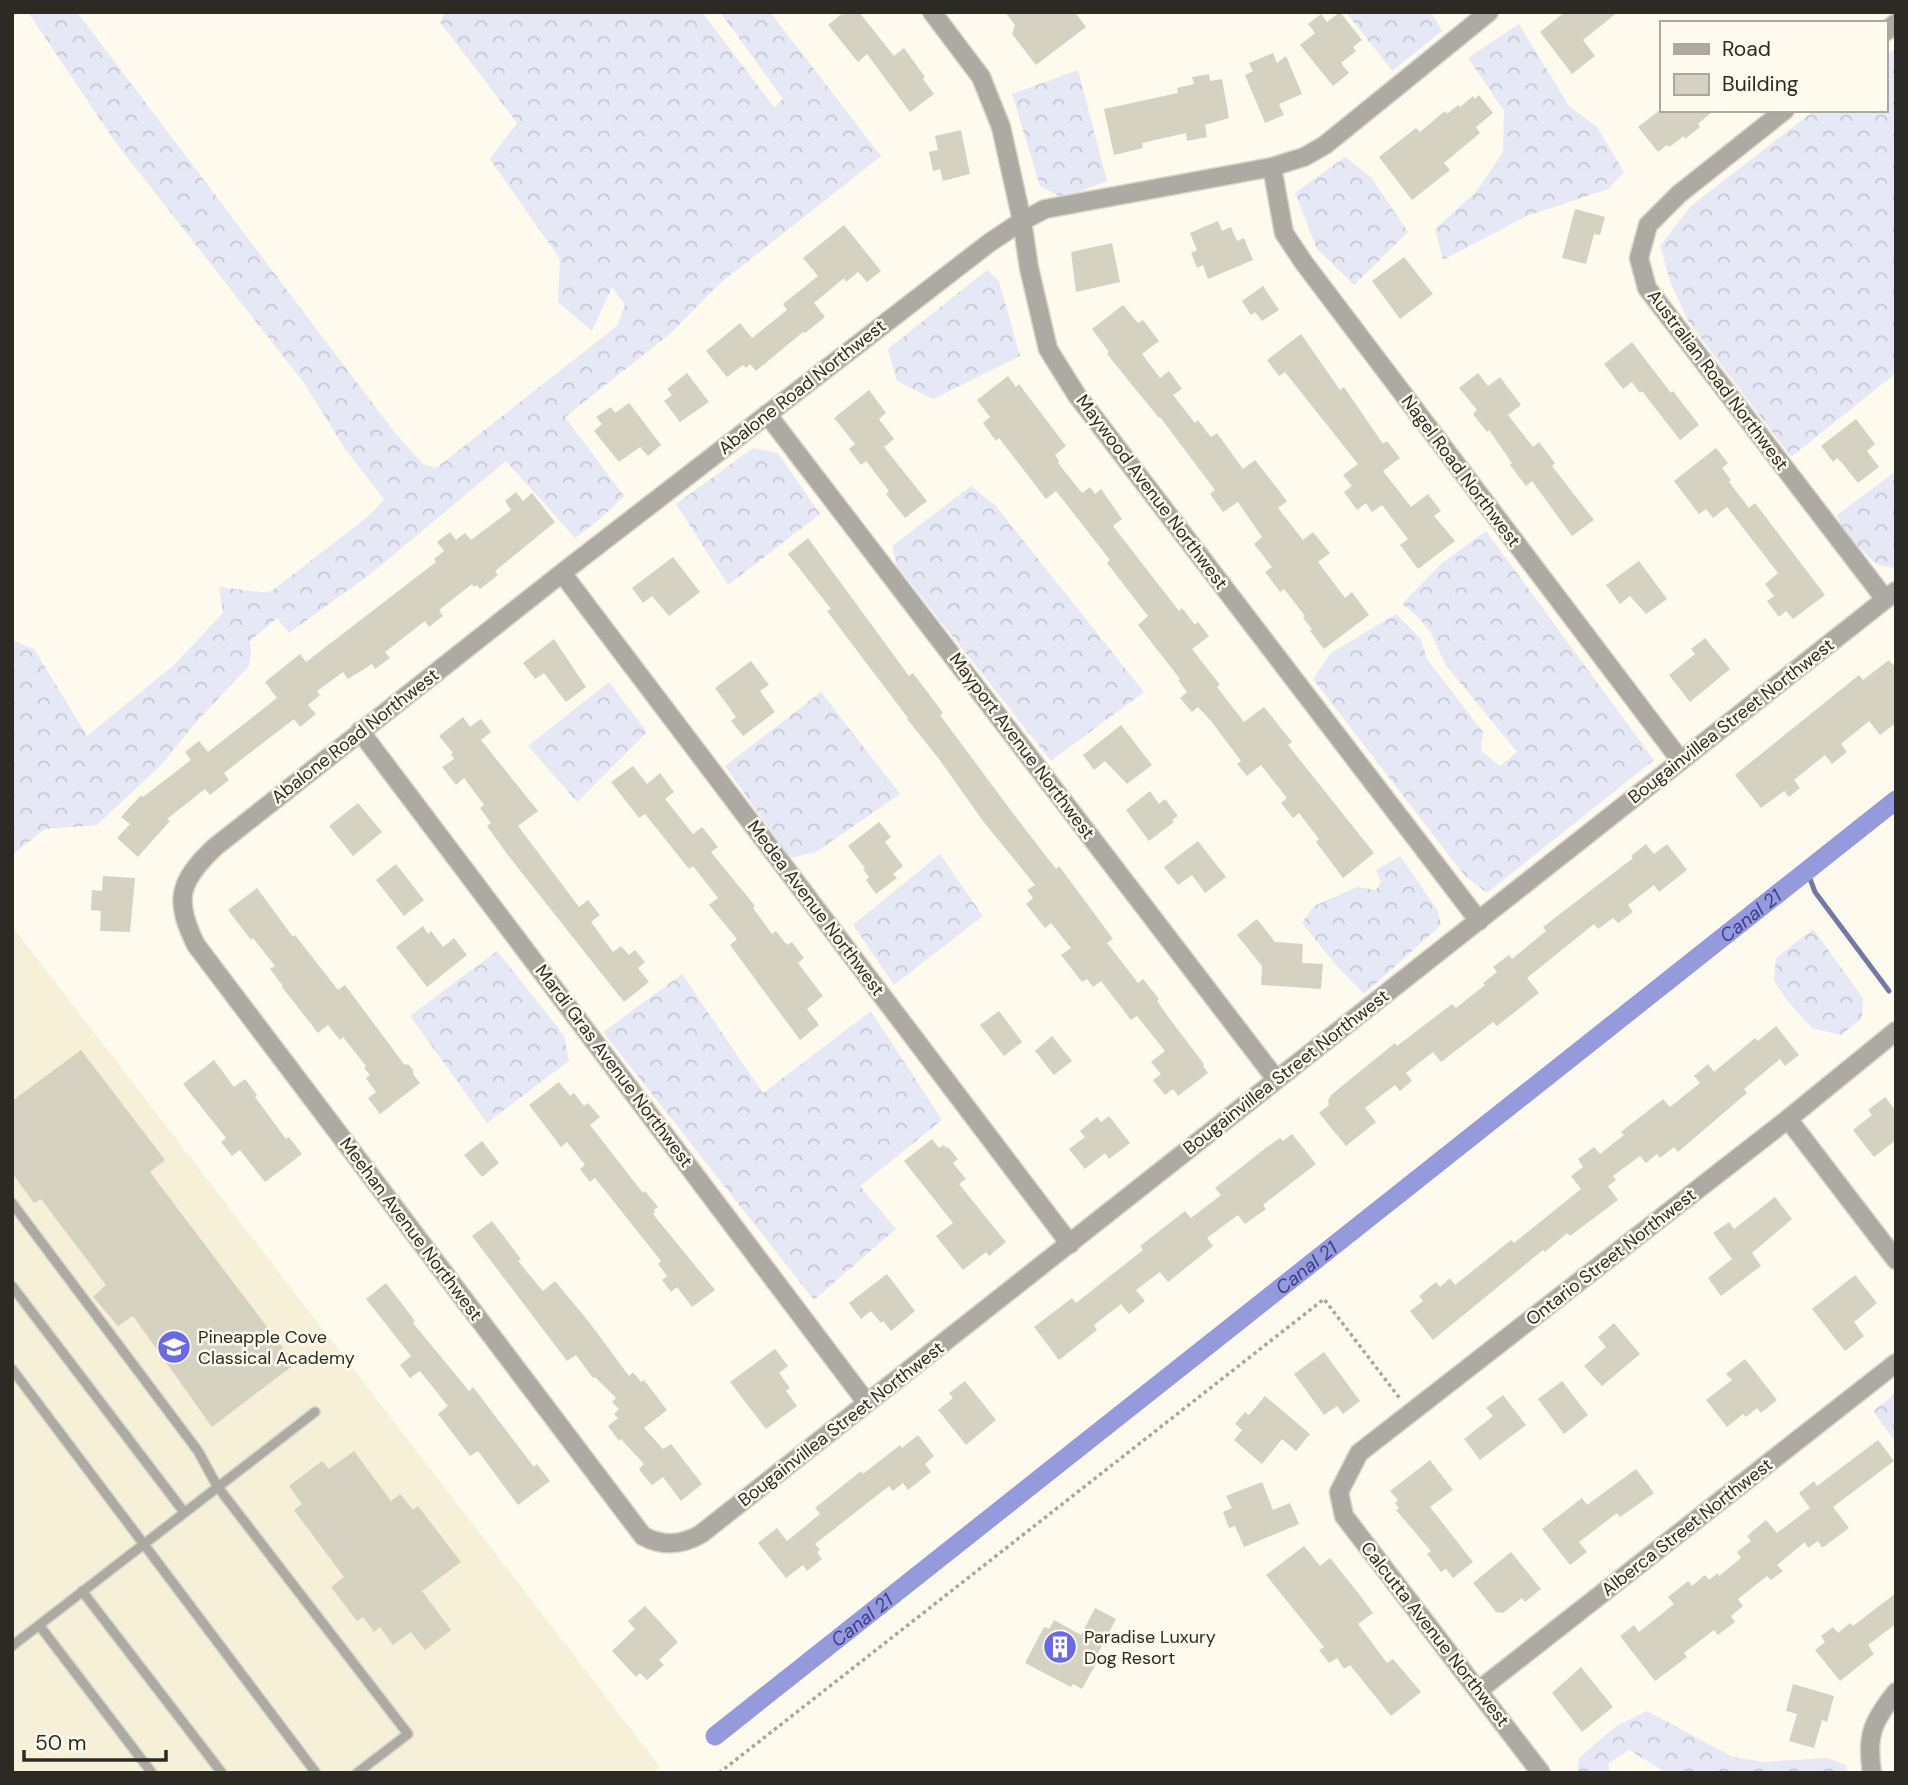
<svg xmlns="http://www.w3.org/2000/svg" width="1908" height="1785" viewBox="0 0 1908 1785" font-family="'DM Sans',sans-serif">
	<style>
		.built { fill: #f6f0d8 }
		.forest { fill: url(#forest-crowns) }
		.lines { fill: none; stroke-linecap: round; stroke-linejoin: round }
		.stream { stroke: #7578a5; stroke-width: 5 }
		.canal { stroke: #949adc; stroke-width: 19 }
		.building { fill: #d5d2c1 }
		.lane-casing { stroke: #d8d5ca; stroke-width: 12 }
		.street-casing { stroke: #d8d5ca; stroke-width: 21 }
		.path { stroke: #a9a79d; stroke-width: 3.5; stroke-dasharray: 3.5 3.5; stroke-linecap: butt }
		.lane { stroke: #acaaa3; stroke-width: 9 }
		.street { stroke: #acaaa3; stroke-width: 18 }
		.labels { text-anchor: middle; stroke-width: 5; stroke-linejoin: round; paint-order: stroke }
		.street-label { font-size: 18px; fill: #2c2a24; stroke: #fefbee }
		.poi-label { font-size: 18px; fill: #2c2a24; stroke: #fefbee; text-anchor: start }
		.water-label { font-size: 19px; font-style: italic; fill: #3d3c8a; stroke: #fefbee }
	</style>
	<defs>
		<pattern id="forest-crowns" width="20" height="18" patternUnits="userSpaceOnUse" patternTransform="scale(1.75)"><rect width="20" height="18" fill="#e6e8f5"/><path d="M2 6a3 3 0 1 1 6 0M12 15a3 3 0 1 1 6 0" fill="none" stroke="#c5c7d2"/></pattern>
	</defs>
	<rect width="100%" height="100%" fill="#fefbee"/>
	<path class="built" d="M12 926 660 1767 653 1773H12Z"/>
	<path class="forest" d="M28 12H77L395 433 423 464 436 468 617 326 625 305 612 287 592 331 558 302 560 259 490 159 517 123 440 22 445 12H702L774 107 783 99 720 12H770L881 156 719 284 670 334 565 417 624 496 600 519 575 538 506 461 373 572 289 633 277 618 250 641 251 654 249 666 198 720 162 764 97 825 45 829 12 855V640L34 649 87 736 174 665 223 613 219 587 269 593 370 515 384 499 345 449 304 383 116 143Z
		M1346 12H1431L1442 31 1392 71Z
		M1519 24 1569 106 1597 127 1624 172 1608 189 1527 216 1443 260 1435 229 1477 191 1503 152 1504 111 1468 58Z
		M1896 48V370L1891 377 1791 457 1688 321 1670 281 1660 246 1691 206 1815 110H1885V56Z
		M1078 70 1107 181 1063 198 1040 186 1012 94Z
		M1345 157 1371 177 1408 232 1354 285 1317 249 1295 193Z
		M987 270 999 281 1020 356 933 399 897 381 888 349Z
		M753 448 778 453 820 514 728 585 676 504Z
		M1896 471V566L1893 568 1876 564 1845 533 1837 515Z
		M971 486 996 506 1144 692 1051 761 897 566 892 546Z
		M1486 531 1654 760 1487 893 1465 876 1313 679 1331 653 1396 614 1421 639 1427 659 1483 732 1481 751 1500 766 1517 752 1445 664 1431 633 1419 618 1402 604 1443 562Z
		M609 682 647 732 577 802 528 746Z
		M821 692 900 794 816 852 790 858 725 766Z
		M940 854 983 916 894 985 853 925Z
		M1400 856 1438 911 1441 925 1364 994 1335 964 1302 923 1314 906 1357 887 1376 890 1381 882 1376 870Z
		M1813 929 1863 998 1862 1018 1841 1035 1812 1028 1789 1003 1774 981 1776 958Z
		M497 951 564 1035 569 1061 487 1123 410 1016Z
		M682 974 763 1093 871 1011 942 1120 860 1186 896 1229 814 1300 603 1032Z
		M1896 1393V1443L1873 1411Z
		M1647 1711 1733 1757 1764 1762 1827 1758 1846 1765 1848 1773H1667L1629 1750 1608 1764 1610 1773H1577L1579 1758 1615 1727Z"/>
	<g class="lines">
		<path class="stream" d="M1807 871 1815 892 1889 991"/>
		<path class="canal" id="s1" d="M715 1736 1896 800"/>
	</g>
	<path class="building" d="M844 12H859L894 56 904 48 925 77 923 79 934 94 910 112 867 54 858 62 828 25Z
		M1005 12H1075L1086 27 1036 65 1012 34 1015 25Z
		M1340 12 1362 40 1353 47 1356 51 1341 63 1349 73 1333 86 1300 45 1315 33 1308 24 1321 14 1327 22Z
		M1565 12H1618L1583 40 1595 56 1572 74 1540 32Z
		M1273 53 1277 63 1286 56 1302 94 1279 104 1284 115 1265 123 1245 75 1253 71 1249 63Z
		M1209 74 1210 81 1222 79 1229 118 1205 125 1207 137 1187 141 1186 133 1142 143 1143 148 1114 155 1104 109 1178 93 1177 88 1194 84 1192 77Z
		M1479 95 1493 113 1476 127 1480 133 1444 163 1450 170 1412 200 1379 157 1416 128 1420 132 1445 111 1447 114 1458 105 1460 107 1473 96 1475 99Z
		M1660 110H1714L1698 124 1700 127 1685 139 1684 136 1669 147 1667 145 1658 152 1638 127Z
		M961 130 970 174 943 181 940 169 933 171 929 152 938 150 935 136Z
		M1575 209 1605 217 1600 235 1594 234 1586 264 1562 258Z
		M1218 221 1222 231 1231 227 1237 241 1244 238 1253 260 1208 279 1203 265 1197 268 1191 253 1197 250 1190 233Z
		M844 225 881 271 867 282 858 272 846 282 844 278 814 303 825 317 805 333 803 332 756 371 750 364 746 368 743 365 727 377 706 351 740 323 752 338 787 310 783 304 818 276 803 258Z
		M1112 243 1120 282 1076 292 1071 252Z
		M1404 257 1433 294 1400 319 1372 281Z
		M1263 286 1279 310 1262 321 1255 312 1251 315 1242 301Z
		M1123 305 1138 323 1143 320 1159 341 1142 354 1160 378 1169 371 1182 389 1173 395 1195 423 1198 420 1211 437 1217 433 1243 469 1255 460 1287 501 1278 508 1303 540 1313 532 1330 553 1318 562 1345 598 1352 592 1369 615 1324 649 1310 631 1312 629 1303 618 1305 616 1284 589 1280 592 1265 572 1272 567 1254 544 1262 537 1238 502 1223 512 1210 494 1215 490 1160 417 1159 418 1141 396 1107 354 1109 352 1092 329Z
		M1301 334 1340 390 1344 387 1383 444 1387 441 1400 458 1383 471 1411 507 1428 494 1441 511 1434 516 1455 541 1418 569 1400 545 1408 539 1382 505 1372 512 1366 503 1357 510 1344 492 1352 486 1343 475 1358 464 1285 372 1279 376 1267 360Z
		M1632 342 1671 393 1673 391 1699 425 1680 440 1642 391 1640 393 1632 382 1623 389 1604 364Z
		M687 373 709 402 680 422 664 401 672 395 667 389Z
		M1478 373 1488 386 1500 377 1521 405 1508 415 1533 447 1539 442 1555 463 1552 466 1594 520 1572 536 1532 481 1526 486 1510 465 1512 463 1489 430 1487 432 1473 414 1477 410 1459 388Z
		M1008 376 1016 387 1019 384 1066 446 1055 455 1059 461 1058 463 1082 493 1090 487 1095 494 1101 489 1122 519 1113 526 1179 611 1182 608 1195 625 1198 622 1209 636 1192 649 1220 685 1217 687 1227 700 1244 722 1264 707 1292 742 1288 745 1374 853 1343 878 1316 842 1319 839 1299 813 1293 818 1281 803 1287 798 1261 765 1247 776 1237 764 1241 761 1211 721 1198 707 1192 712 1180 698 1187 692 1178 680 1180 679 1138 625 1148 616 1107 563 1110 560 1056 491 1046 499 999 438 996 441 983 423 990 417 977 400Z
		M869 390 886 413 879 419 894 439 884 447 927 501 905 518 886 494 889 491 866 461 861 465 849 449 855 444 834 418Z
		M629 403 661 445 648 456 640 447 619 462 594 431 602 424 596 417 611 407 615 413Z
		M1856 419 1875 444 1867 451 1879 467 1858 483 1842 463 1837 458 1833 462 1821 446Z
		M1716 448 1728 463 1722 468 1731 480 1729 482 1749 508 1755 503 1825 595 1793 619 1786 611 1779 617 1767 601 1774 596 1765 584 1778 573 1727 507 1713 518 1706 509 1699 514 1674 481Z
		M516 492 523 501 532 493 555 522 495 571 498 575 480 589 477 585 474 587 472 584 439 610 443 616 429 627 425 621 385 652 390 658 375 669 372 664 348 679 343 672 317 691 320 695 308 705 316 714 300 727 294 719 224 773 229 780 210 795 205 789 167 819 170 821 138 857 117 838 130 824 121 817 141 795 143 797 191 760 185 752 199 741 208 752 277 698 265 682 300 654 306 662 436 562 434 559 444 551 437 542 450 532 456 540 465 533 471 540 511 510 505 501Z
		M808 538 909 676 913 673 943 713 940 715 1012 812 1056 869 1059 866 1088 905 1113 939 1107 943 1138 983 1143 979 1159 999 1157 1001 1169 1018 1204 1064 1203 1066 1208 1073 1178 1096 1173 1089 1165 1095 1153 1080 1161 1074 1151 1062 1165 1051 1137 1016 1131 1020 1101 981 1093 987 1087 979 1082 982 1061 955 1071 948 1051 923 1045 928 1026 904 1033 898 1027 890 1035 885 983 821 939 759 907 719 908 718 827 611 831 609 788 554Z
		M673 557 700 592 669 616 652 596 643 603 632 588Z
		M1639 561 1667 599 1646 614 1630 596 1620 604 1606 585Z
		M1705 638 1730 669 1690 702 1669 675 1695 654 1691 649Z
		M554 639 586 687 566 702 544 673 535 679 523 663Z
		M1889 660 1896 668V723L1880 735 1869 721 1841 744 1847 752 1832 764 1825 755 1794 780 1800 788 1789 797 1784 791 1761 808 1735 775 1859 675 1863 680Z
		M751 661 769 685 760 691 775 712 743 736 731 721 736 717 715 688Z
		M463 717 470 727 481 719 491 732 481 740 538 811 518 826 579 907 588 900 600 915 591 922 613 952 621 946 629 955 635 950 645 962 638 968 649 982 624 1002 507 854 487 826 491 823 480 808 484 805 464 778 456 785 442 767 454 759 451 754 453 753 439 736Z
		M1121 725 1152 765 1127 784 1105 761 1094 770 1083 755Z
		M633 766 647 784 660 773 674 792 665 799 693 834 702 827 718 847 711 852 755 906 753 908 772 934 776 931 787 945 792 942 804 958 798 963 823 996 807 1009 819 1025 800 1040 730 945 737 939 709 905 718 898 693 866 689 869 645 814 639 818 611 782Z
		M1150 791 1159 804 1165 799 1178 816 1172 820 1174 822 1149 841 1126 810Z
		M358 803 382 832 353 856 329 826Z
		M879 822 891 837 885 842 903 866 893 874 897 878 876 894 866 880 869 877 863 869 865 868 848 846Z
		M1198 841 1226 877 1205 893 1192 875 1178 885 1164 867Z
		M1646 844 1654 854 1667 844 1687 870 1659 892 1654 885 1628 905 1633 912 1618 923 1613 918 1598 929 1594 924 1527 978 1539 993 1497 1026 1493 1022 1441 1062 1433 1052 1406 1073 1412 1081 1400 1091 1395 1085 1365 1108 1376 1122 1346 1146 1319 1113 1329 1105 1328 1101 1331 1095 1395 1043 1397 1046 1452 1004 1456 1008 1485 985 1483 983 1497 972 1493 967 1509 955 1512 959 1546 931 1543 927 1633 858 1631 856Z
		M396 864 424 900 404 916 376 880Z
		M103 876 135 878 130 932 100 931 101 911 91 910 92 890 102 891Z
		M257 888 293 937 295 935 338 990 345 985 404 1064 409 1065 413 1070V1074L420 1083 380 1114 368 1098 376 1092 366 1078 370 1075 364 1068 366 1066 343 1037 340 1040 328 1025 318 1033 282 987 283 986 270 969 275 966 253 938 251 940 228 910Z
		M1257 919 1275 942 1303 944 1302 963 1323 964 1321 989 1261 985 1262 966 1237 935Z
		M423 926 428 934 431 931 443 947 454 938 467 955 427 987 396 947Z
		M999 1011 1022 1042 1004 1056 980 1025Z
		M1776 1026 1799 1055 1785 1066 1780 1059 1744 1089 1747 1093 1678 1152 1674 1147 1660 1158 1657 1154 1646 1163 1640 1156 1613 1176 1616 1180 1608 1186 1618 1200 1570 1236 1567 1233 1545 1252 1543 1250 1433 1340 1410 1311 1423 1301 1419 1296 1436 1282 1440 1287 1450 1278 1455 1285 1511 1240 1514 1243 1581 1189 1571 1176 1583 1167 1578 1159 1594 1147 1600 1154 1624 1135 1621 1132 1663 1099 1670 1107 1700 1083 1694 1076 1708 1064 1714 1072 1755 1038 1758 1041Z
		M1052 1036 1072 1061 1054 1075 1035 1051Z
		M81 1050 165 1160 150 1172 295 1364 212 1427 133 1316 118 1326 93 1297 106 1285 41 1199 34 1203 12 1173V1101Z
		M214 1060 234 1087 245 1079 257 1095 255 1097 286 1139 289 1137 302 1154 265 1182 240 1150 232 1156 221 1142 226 1138 183 1084Z
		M559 1082 570 1096 574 1093 584 1106 588 1103 600 1117 590 1125 643 1193 645 1191 658 1207 654 1210 655 1212 653 1214 715 1290 692 1307 677 1287 671 1292 662 1280 667 1276 658 1264 661 1261 595 1178 590 1182 580 1169 585 1165 567 1142 561 1147 529 1105Z
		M1885 1097 1896 1111V1140L1874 1157 1853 1130 1872 1115 1868 1110Z
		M1109 1116 1130 1143 1109 1159 1105 1153 1085 1169 1069 1149 1085 1137 1080 1131 1097 1117 1101 1122Z
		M1292 1134 1316 1164 1263 1205 1266 1209 1245 1224 1238 1215 1207 1238 1213 1246 1168 1282 1160 1272 1136 1290 1145 1301 1129 1314 1121 1304 1094 1325 1097 1330 1059 1360 1034 1327 1072 1298 1076 1303 1124 1265 1143 1250 1140 1246 1185 1211 1191 1218 1221 1195 1215 1188 1267 1147 1280 1138 1283 1141Z
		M932 1139 939 1148 944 1145 946 1148 948 1147 958 1159 953 1163 966 1179 959 1184 1006 1242 989 1256 986 1252 963 1270 936 1236 953 1223 904 1161Z
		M482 1141 499 1163 482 1177 464 1155Z
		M1775 1197 1792 1219 1752 1253 1761 1266 1721 1296 1708 1278 1732 1259 1713 1233 1729 1222 1734 1229Z
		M492 1221 521 1259 518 1261 543 1291 555 1281 589 1322 629 1376 633 1372 641 1382 644 1380 667 1410 644 1428 663 1449 671 1444 702 1484 681 1501 663 1477 652 1485 645 1477 639 1469 644 1464 621 1439 619 1441 608 1426 618 1418 614 1414 619 1409 612 1402 616 1398 595 1377 593 1378 576 1355 567 1361 472 1236Z
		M887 1274 915 1311 891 1331 883 1321 881 1323 871 1311 861 1319 849 1303Z
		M1855 1275 1877 1303 1854 1322 1864 1336 1845 1351 1812 1309Z
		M386 1283 415 1321 413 1323 469 1391 473 1387 534 1467 537 1464 550 1481 518 1505 478 1451 470 1456 438 1414 448 1406 420 1371 410 1378 400 1365 411 1356 366 1299Z
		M1614 1323 1640 1354 1602 1386 1584 1366 1606 1347 1598 1337Z
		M775 1349 788 1366 779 1373 790 1388 786 1391 797 1406 766 1429 730 1382Z
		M1324 1352 1360 1401 1343 1414 1337 1406 1324 1415 1294 1374Z
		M1745 1359 1777 1400 1761 1413 1757 1408 1746 1417 1743 1414 1727 1427 1706 1400 1732 1380 1726 1374Z
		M965 1381 996 1420 966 1445 938 1410 953 1398 949 1393Z
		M1562 1381 1588 1415 1564 1434 1538 1399Z
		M1503 1395 1526 1425 1480 1460 1464 1439 1493 1416 1486 1408Z
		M1265 1396 1310 1434 1296 1451 1282 1439 1262 1464 1234 1440 1242 1430 1235 1424 1245 1412 1249 1415Z
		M918 1435 934 1456 925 1464 931 1472 908 1490 903 1483 893 1491 889 1486 815 1544 820 1550 817 1552 822 1559 807 1571 803 1565 786 1578 758 1543 777 1528 787 1541 820 1514 815 1508 861 1471 863 1474 900 1445 902 1448Z
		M1878 1440 1894 1461 1833 1507 1849 1528 1822 1548 1818 1541 1808 1548 1805 1542 1777 1565 1783 1571 1771 1580 1767 1576 1738 1599 1743 1606 1731 1616 1735 1622 1718 1635 1714 1630 1684 1653 1687 1657 1655 1681 1620 1636 1634 1625 1639 1632 1674 1604 1668 1597 1688 1581 1692 1586 1705 1575 1709 1580 1718 1573 1719 1576 1741 1558 1737 1552 1751 1541 1747 1536 1766 1520 1777 1533 1810 1508 1799 1493 1814 1481 1817 1486Z
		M354 1451 391 1501 400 1494 413 1510 418 1506 461 1562 422 1591 451 1630 425 1650 411 1632 393 1645 380 1627 374 1632 363 1617 357 1621 331 1587 344 1577 294 1510 302 1504 289 1486 322 1461 329 1469Z
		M1430 1460 1453 1490 1430 1507 1473 1562 1453 1578 1446 1569 1441 1572 1427 1554 1431 1551 1396 1510 1399 1508 1395 1503 1398 1500 1390 1491Z
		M1636 1469 1654 1493 1620 1517 1617 1513 1579 1542 1587 1552 1570 1565 1542 1529 1582 1498 1587 1505Z
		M1262 1482 1273 1510 1290 1503 1299 1524 1244 1547 1235 1526 1229 1528 1223 1512 1232 1508 1226 1496Z
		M1304 1546 1320 1566 1330 1558 1359 1594 1373 1613 1358 1624 1387 1663 1393 1659 1421 1692 1391 1716 1350 1665 1344 1669 1337 1658 1329 1663 1319 1650 1324 1647 1266 1575Z
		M1511 1552 1541 1589 1525 1602 1522 1598 1503 1613 1496 1612 1473 1583Z
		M1896 1593V1624L1868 1645 1874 1654 1840 1681 1815 1650 1825 1642 1821 1636 1833 1627 1838 1633 1850 1623 1853 1626Z
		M645 1606 678 1642 659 1660 664 1665 647 1680 640 1673 636 1677 612 1651 635 1629 628 1621Z
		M1095 1608 1116 1619 1095 1659 1098 1660 1082 1689 1073 1684 1071 1687 1025 1663 1044 1627 1049 1629 1054 1620 1081 1635Z
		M1581 1667 1613 1707 1582 1732 1552 1693Z
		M1793 1684 1834 1696 1827 1722 1822 1720 1814 1748 1789 1741 1797 1714 1786 1711Z"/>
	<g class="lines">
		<g class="lane-casing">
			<path id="lane" d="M12 1203 198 1451 217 1486 408 1734 357 1773
				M12 1286 184 1512
				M12 1369 316 1773
				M82 1591 222 1773
				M39 1625 152 1773
				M12 1646 315 1412"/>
		</g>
		<g class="street-casing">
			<path id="street" d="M932 12 981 77 1001 127 1022 221 1029 268 1048 349 1076 394 1479 921
				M1489 12 1325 145 1304 157 1272 167 1045 209 1022 221 989 243 562 573 215 847C178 882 174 900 196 945L643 1536C663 1547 682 1545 701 1534L1896 591
				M1885 32 1896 23
				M1785 110 1679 194 1648 225 1639 258 1647 288 1885 599
				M1272 167 1284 233 1304 263 1681 761
				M767 414 1276 1079
				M562 573 1070 1244
				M360 731 867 1403
				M1788 1119 1896 1260
				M1479 1690 1896 1363
				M1541 1773 1344 1516 1339 1492 1359 1453 1788 1119 1896 1031
				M1872 1773C1866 1735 1873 1721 1896 1692"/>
		</g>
		<path class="path" d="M1296 1772V1773
			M719 1773 1324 1299 1401 1400"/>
		<use href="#lane" class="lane"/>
		<use href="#street" class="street"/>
	</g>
	<defs>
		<g id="school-disc" transform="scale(1.75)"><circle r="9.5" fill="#6a6be4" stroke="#fefbee"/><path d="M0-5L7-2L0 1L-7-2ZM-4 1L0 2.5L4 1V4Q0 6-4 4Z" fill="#fff"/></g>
		<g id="building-disc" transform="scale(1.75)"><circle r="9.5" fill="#6a6be4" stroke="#fefbee"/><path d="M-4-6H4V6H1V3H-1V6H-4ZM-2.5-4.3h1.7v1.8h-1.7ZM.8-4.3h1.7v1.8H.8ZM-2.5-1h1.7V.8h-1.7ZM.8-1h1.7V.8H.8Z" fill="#fff"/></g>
	</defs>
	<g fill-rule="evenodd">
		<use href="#school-disc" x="174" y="1347"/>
		<use href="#building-disc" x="1060" y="1647"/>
	</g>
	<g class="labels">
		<g class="street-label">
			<text transform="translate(1718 380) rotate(53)" y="6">Australian Road Northwest</text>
			<text transform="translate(802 387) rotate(-38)" y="6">Abalone Road Northwest</text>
			<text transform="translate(1461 471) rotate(53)" y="6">Nagel Road Northwest</text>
			<text transform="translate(1152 492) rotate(53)" y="6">Maywood Avenue Northwest</text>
			<text transform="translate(1731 721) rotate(-38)" y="6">Bougainvillea Street Northwest</text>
			<text transform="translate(355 736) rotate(-38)" y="6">Abalone Road Northwest</text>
			<text transform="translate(1022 746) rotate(53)" y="6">Mayport Avenue Northwest</text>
			<text transform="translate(816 908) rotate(53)" y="6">Medea Avenue Northwest</text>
			<text transform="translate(614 1066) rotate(53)" y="6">Mardi Gras Avenue Northwest</text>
			<text transform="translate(1286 1072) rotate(-38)" y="6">Bougainvillea Street Northwest</text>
			<text transform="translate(411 1229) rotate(53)" y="6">Meehan Avenue Northwest</text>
			<text transform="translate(1611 1257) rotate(-38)" y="6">Ontario Street Northwest</text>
			<text transform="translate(841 1424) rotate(-38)" y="6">Bougainvillea Street Northwest</text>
			<text transform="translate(1687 1527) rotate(-38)" y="6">Alberca Street Northwest</text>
			<text transform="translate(1435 1634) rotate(52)" y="6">Calcutta Avenue Northwest</text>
		</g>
		<g class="poi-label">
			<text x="198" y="1343">Pineapple Cove<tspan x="198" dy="21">Classical Academy</tspan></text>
			<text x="1084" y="1643">Paradise Luxury<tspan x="1084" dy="21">Dog Resort</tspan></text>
		</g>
		<g class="water-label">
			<text dy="7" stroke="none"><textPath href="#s1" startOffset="1321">Canal 21</textPath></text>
			<text dy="7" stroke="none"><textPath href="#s1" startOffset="754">Canal 21</textPath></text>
			<text dy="7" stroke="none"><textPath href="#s1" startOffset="187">Canal 21</textPath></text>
		</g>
	</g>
	<rect width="1908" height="1785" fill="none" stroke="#2c2a24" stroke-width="28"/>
	<rect x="1660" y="21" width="228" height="91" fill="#fefbee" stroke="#aaa79d" stroke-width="2"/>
	<rect x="1674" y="44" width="35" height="10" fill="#acaaa3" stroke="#aaa79d" stroke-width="2"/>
	<text x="1722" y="56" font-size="21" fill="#2c2a24">Road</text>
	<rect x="1674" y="74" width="35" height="21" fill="#d5d2c1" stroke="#aaa79d" stroke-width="2"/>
	<text x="1722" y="91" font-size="21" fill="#2c2a24">Building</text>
	<path d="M24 1750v10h142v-10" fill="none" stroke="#2c2a24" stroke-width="3.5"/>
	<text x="35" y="1750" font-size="21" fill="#2c2a24" stroke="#fefbee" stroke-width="5" paint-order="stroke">50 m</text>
</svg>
